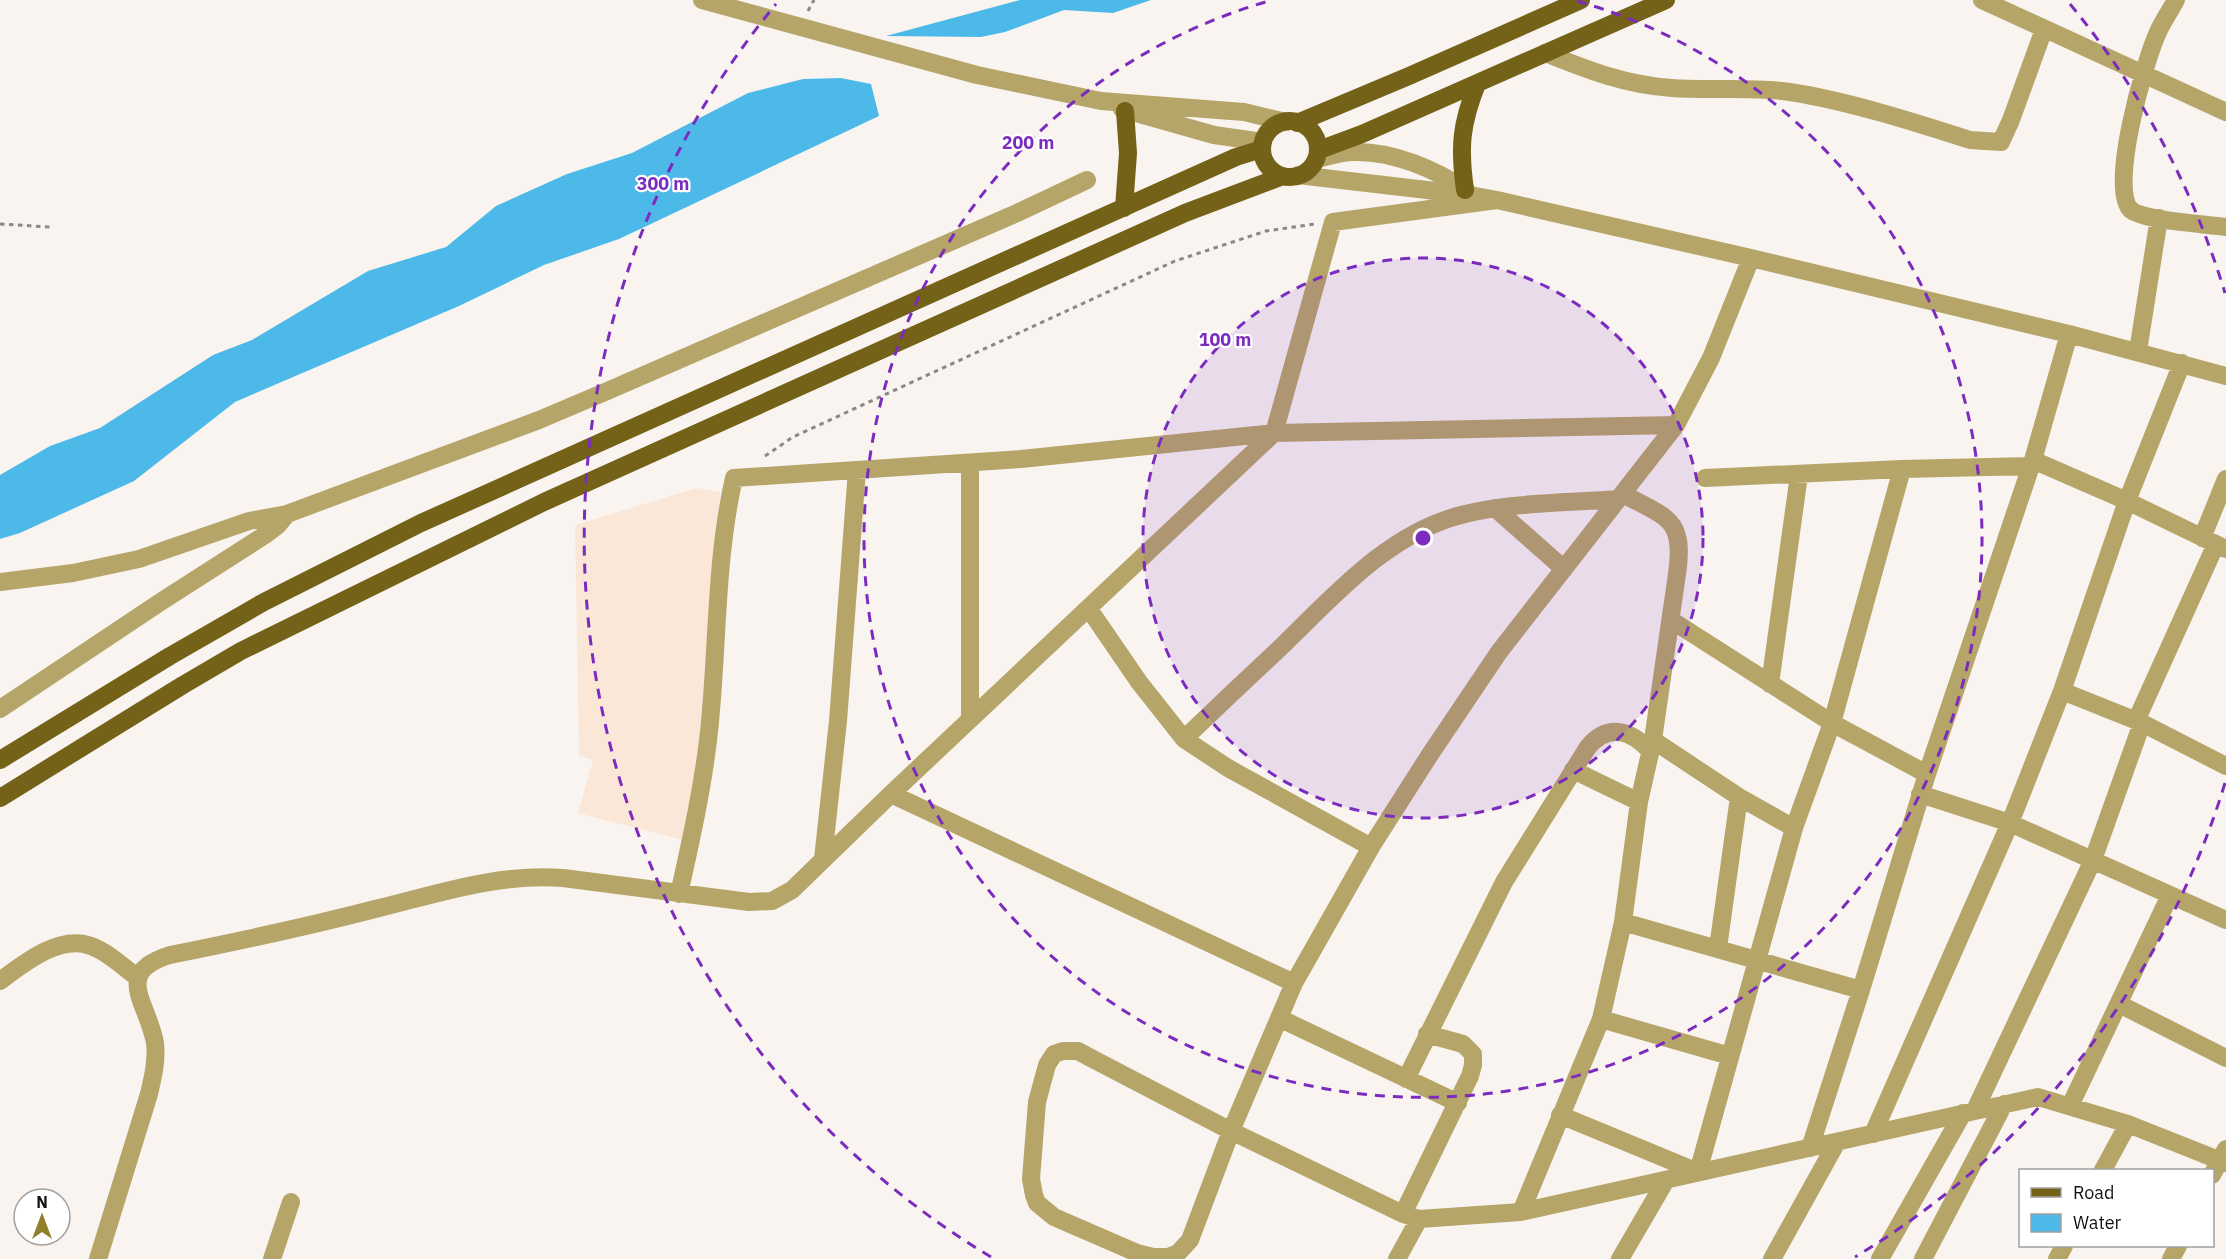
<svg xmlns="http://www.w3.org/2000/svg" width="2226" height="1259" viewBox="0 0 2226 1259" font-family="'IBM Plex Sans',sans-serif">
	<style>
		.commercial { fill: #fbe7d8 }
		.water { fill: #4db9e9 }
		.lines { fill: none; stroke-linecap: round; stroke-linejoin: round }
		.path { stroke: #8b8885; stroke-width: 3; stroke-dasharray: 4.5 4.5; stroke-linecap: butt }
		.minor { stroke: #b5a569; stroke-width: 18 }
		.major { stroke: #746219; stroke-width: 18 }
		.ring { fill: none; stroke: #7b2cbf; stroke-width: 3; stroke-dasharray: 10 8 }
		.centre { fill: #7b2cbf; stroke: #fff; stroke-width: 3 }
		.ring-label { font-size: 18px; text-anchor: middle; font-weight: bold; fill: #7b2cbf; stroke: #fff; stroke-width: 4.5; stroke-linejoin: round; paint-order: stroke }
	</style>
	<rect width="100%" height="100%" fill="#f9f4f0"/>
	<path class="commercial" d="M697 488 720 492 706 700 698 771 683 840 578 813 593 760 579 756 575 525Z"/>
	<path class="water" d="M1020 0H1151L1113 13 1064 10 1005 32 981 37 886 36Z
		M841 78 871 84 879 116 619 239 544 265 459 306 235 402 134 481 20 533 0 539V475L50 446 100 428 213 355 252 340 368 271 446 247 496 206 567 174 632 153 748 93 803 79Z"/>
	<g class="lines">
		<path class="path" d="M808 11 814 0
			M0 224 50 227
			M765 456 793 437 1175 261 1266 231 1315 224"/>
		<path class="minor" d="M702 0 977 75 1101 101 1244 112 1286 122
			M1982 0 2226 112
			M2176 0C2170 11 2163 21 2158 32 2145 60 2108 189 2131 210 2145 221 2206 224 2226 227
			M1545 53C1588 70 1625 85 1672 88 1711 91 1750 86 1790 92 1848 101 1914 122 1970 140L2001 142 2011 120 2044 29
			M1122 109 1214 135 1263 142
			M1317 159C1329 156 1342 152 1354 152 1392 151 1436 169 1467 191
			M1298 175 1470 195 1497 200 1751 258 2069 334 2226 376
			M1751 258 1711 358 1676 425 1499 652 1429 756 1371 847 1294 983 1231 1131 1190 1240 1178 1253 1168 1257H1153L1137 1253 1054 1217 1037 1203 1034 1195 1031 1179 1037 1102 1047 1065 1054 1054 1063 1051H1078L1089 1057 1231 1131 1403 1214 1419 1219 1521 1212 2038 1097 2128 1124 2226 1163
			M2138 351 2159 218
			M2033 460 2127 501 2226 549
			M1705 478 1902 469 2031 466
			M1495 508 1564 569
			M2202 538 2226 479
			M0 582 73 573 139 559 249 521 287 514
			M1089 609 1139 682 1184 739 1228 768 1371 847
			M1671 620 1832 723 1927 774
			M1770 684 1799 475
			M2062 691 2142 723 2226 766
			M0 709 162 601 265 535 278 525 287 514 539 420 605 392 1017 213 1087 180
			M970 720V463
			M2136 721 2216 544
			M1184 739C1216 708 1248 678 1280 648 1333 597 1387 534 1461 515 1512 502 1567 503 1619 499
			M1653 740 1739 797 1794 828
			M1573 770 1639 802
			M891 794 1294 983
			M1920 794 2010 823 2226 920
			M823 859 838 721 857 470
			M679 894C691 840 703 787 709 732 718 648 715 561 734 478L1021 459 1274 433 1676 425
			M1623 922 1861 990
			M1718 948 1739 797
			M0 981C24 963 60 934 91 946 108 952 123 967 137 977
			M2119 1004 2226 1058
			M1279 1018 1458 1103
			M1601 1019 1730 1056
			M1406 1079 1504 882 1588 747C1608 723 1631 730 1650 751
			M2070 1106 2170 895
			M1975 1110 2093 860 2142 723
			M1560 1115 1698 1172 1794 828 1832 723 1902 469
			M1873 1134 2010 823 2062 691 2127 501 2182 363
			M1810 1148 1861 990 1927 774 2033 460 2069 334
			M2103 1170 2128 1124
			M2212 1175 2226 1149
			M1521 1212 1601 1019 1623 922 1639 802 1653 740 1677 574C1685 518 1667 518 1623 494
			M1403 1214 1470 1076 1473 1065V1054L1463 1044 1427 1034
			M98 1259 149 1094C153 1077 157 1060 155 1043 148 1002 112 973 170 955 240 941 310 926 379 908 440 893 500 873 563 878L749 902 772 901 792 890 891 794 1274 433 1333 222 1497 200
			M272 1259 291 1202
			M1397 1259 1419 1219
			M1620 1259 1666 1180
			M1772 1259 1837 1142
			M1880 1259 1963 1113
			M1923 1259 2004 1104
			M2057 1259 2064 1246
			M2171 1259 2178 1246"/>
		<path class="major" d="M1262 149a28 28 0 1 1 56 0a28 28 0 1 1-56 0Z
			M1297 123 1409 76 1581 0
			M1319 150 1362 134 1666 0
			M1465 190C1459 147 1461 124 1477 84
			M1124 208 1128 153 1125 111
			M0 760 170 656 264 602 421 523 1236 157 1262 149
			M0 798 183 685 241 651 544 502 1185 213 1283 176"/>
	</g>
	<circle cx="1423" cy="538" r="280" fill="#7b2cbf" fill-opacity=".12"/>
	<g class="ring">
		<circle cx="1423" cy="538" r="280"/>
		<path d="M1577 1A559 559 0 1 1 1269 1"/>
		<path d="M2225 783A839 839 0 0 1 1855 1257M991 1257A839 839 0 0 1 776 4M2070 4A839 839 0 0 1 2225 293"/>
	</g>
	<circle cx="1423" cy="538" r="9" class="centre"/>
	<g class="ring-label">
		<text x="1028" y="149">200 m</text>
		<text x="663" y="190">300 m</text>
		<text x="1225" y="346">100 m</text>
	</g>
	<rect x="2019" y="1169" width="195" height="78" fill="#ffffff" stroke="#a1a09f" stroke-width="1.5"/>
	<rect x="2031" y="1188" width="30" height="9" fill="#746219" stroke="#a1a09f" stroke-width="1.5"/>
	<text x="2073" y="1199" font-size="18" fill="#141210">Road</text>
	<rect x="2031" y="1214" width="30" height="18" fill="#4db9e9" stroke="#a1a09f" stroke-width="1.5"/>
	<text x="2073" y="1229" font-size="18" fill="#141210">Water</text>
	<g transform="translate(42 1217)"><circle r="28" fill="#ffffff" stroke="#a1a09f" stroke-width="1.5"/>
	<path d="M0-4.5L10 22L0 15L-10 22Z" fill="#918027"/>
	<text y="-9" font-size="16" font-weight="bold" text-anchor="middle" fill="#141210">N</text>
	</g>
</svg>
